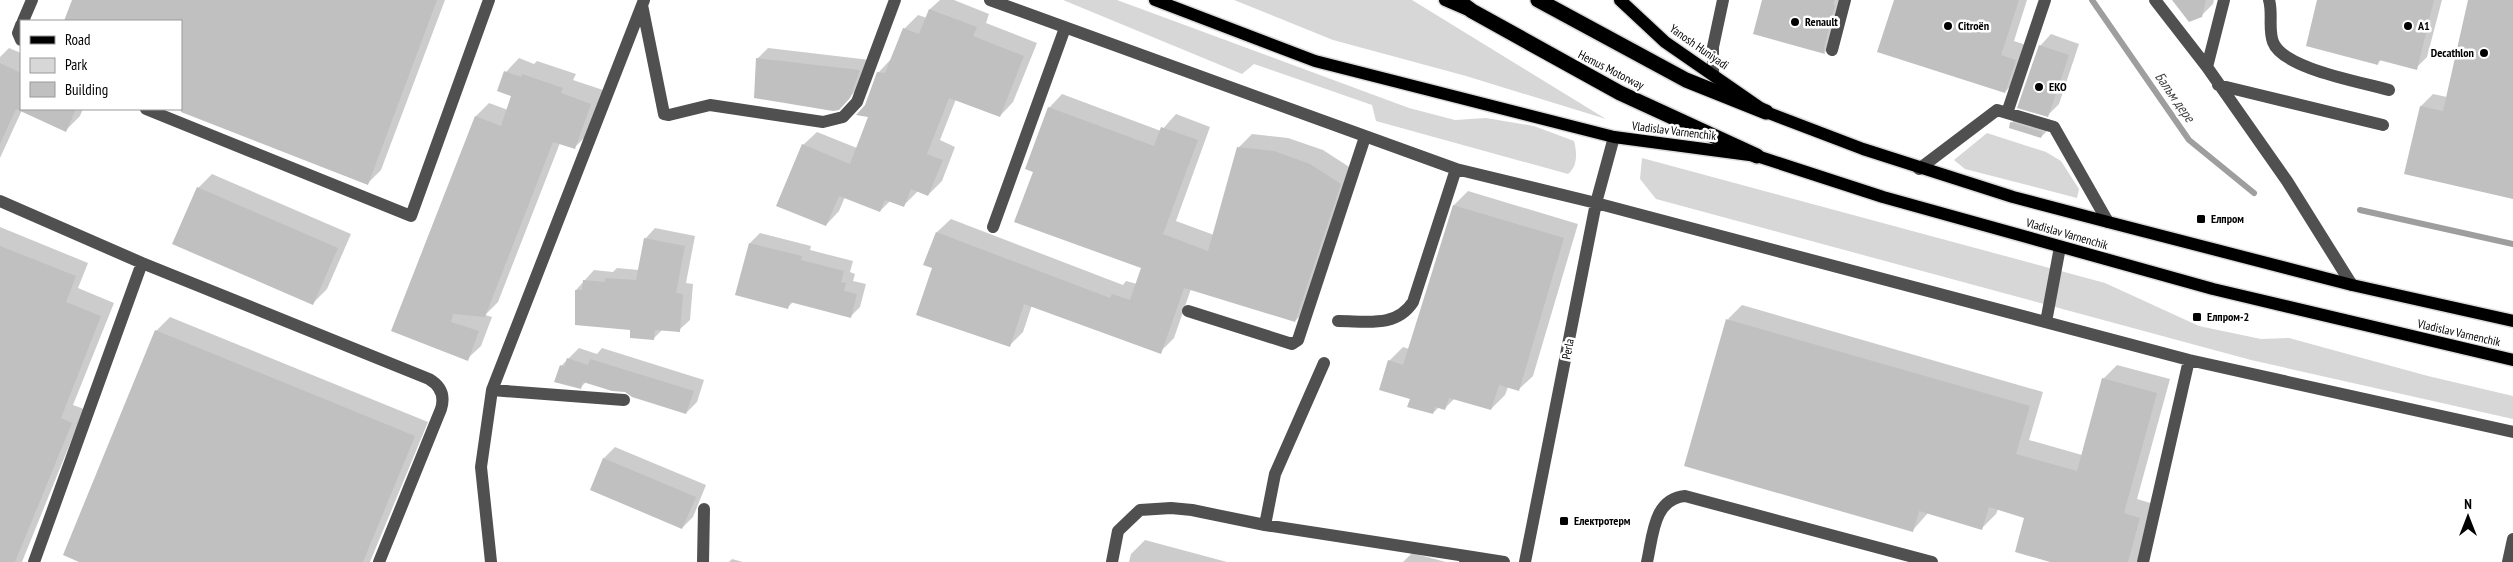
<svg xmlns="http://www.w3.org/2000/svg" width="2513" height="562" viewBox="0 0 2513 562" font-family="'PT Sans Narrow',sans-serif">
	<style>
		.green { fill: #d7d7d7 }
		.shadow { fill: #0003 }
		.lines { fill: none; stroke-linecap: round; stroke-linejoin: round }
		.stream { stroke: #9e9e9e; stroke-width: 6 }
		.building { fill: #c0c0c0 }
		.major-casing { stroke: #dbdbdb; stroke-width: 15 }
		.highway-casing { stroke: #dbdbdb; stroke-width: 18 }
		.minor { stroke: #505050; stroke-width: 12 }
		.major { stroke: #000; stroke-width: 12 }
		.highway { stroke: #000; stroke-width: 15 }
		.poi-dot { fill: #000; stroke: #fff; stroke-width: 2 }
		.labels { text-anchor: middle; stroke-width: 5; stroke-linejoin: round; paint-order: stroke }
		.poi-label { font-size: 12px; font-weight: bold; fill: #000; stroke: #fff; text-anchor: start }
		.street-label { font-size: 12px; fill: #000; stroke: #fff }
		.water-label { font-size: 14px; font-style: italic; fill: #3f3f3f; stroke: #fff }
	</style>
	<rect width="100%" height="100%" fill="#fff"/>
	<path class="green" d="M1063 0H1117L1409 108 1455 120 1486 118 1534 126 1574 141C1577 152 1578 166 1568 174L1376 121 1372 105 1254 64 1242 74Z
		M1234 0H1412L1606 119 1466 76 1333 40Z
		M1987 133 2046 152 2061 161 2079 189 2077 198 1965 169 1954 160Z
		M1642 158 2105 283 2199 326 2261 339 2289 338 2428 376 2513 396V419L2251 360 1656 199 1640 179Z"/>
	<path class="shadow" d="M73 0H445L381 170 367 184 176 109H181V21H65Z
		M940 0H954L989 14 986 23 1037 43 1013 102 1000 116 956 99 940 140 955 147 942 181 928 195 918 191 903 206 890 201 880 211 845 197 839 211 826 225 803 145 817 132 857 148 870 116 866 105 878 73 891 59 904 29 918 15 927 18 930 9Z
		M1764 0H1846L1838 39 1825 52Z
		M1895 0H2027L2014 41 2029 46 2018 78 2005 92Z
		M2173 0H2214L2213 4 2201 16Z
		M2319 0H2442L2427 57 2416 68 2382 59 2378 63Z
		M2469 0H2513V197L2406 173 2421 106 2433 94 2447 97Z
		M2051 34 2079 44 2059 104 2048 115 2040 46Z
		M9 48 21 53V109H83L80 116 66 130 22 110 0 158V57Z
		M768 48 870 60 861 85 850 97 757 59Z
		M519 58 534 64 537 61 576 74 573 80 603 90 588 134 574 148 560 143 498 302 485 315 492 317 481 346 467 359 393 331 476 116 489 103 508 110 513 95 506 72Z
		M1062 94 1161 131 1176 114 1210 127 1176 221 1214 235 1238 148 1252 134 1288 138 1323 150 1354 170 1309 307 1295 321 1191 289 1174 338 1160 352 1032 305 1023 332 1010 345 934 268 925 264 937 232 951 219 1123 285 1126 281 1137 284 1143 268 1034 171 1049 108Z
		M2023 112 2052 126 2041 137 2011 123Z
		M212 174 351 234 327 289 313 303 198 188Z
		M1468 191 1578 224 1533 376 1518 390 1508 387 1505 395 1491 409 1455 398 1445 408 1439 407 1433 413 1411 398 1389 361 1403 347 1409 349 1454 205Z
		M0 227 88 263 78 288 114 303 73 405 84 409 22 562H0Z
		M655 228 695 236 686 283 693 284 690 320 679 330 663 329 654 338 632 329 576 290 594 270 613 272 617 268 639 270 645 239Z
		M760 233 811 246 810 250 853 261 850 272 855 274 853 281 866 284 860 307 850 317 793 302 788 307 750 243Z
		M1742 305 2043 392 2029 440 2082 455 2103 379 2117 365 2170 379 2137 499 2154 504 2138 562H2055L2026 517 1998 509 1996 514 1982 528 1928 513 1913 530 1728 319Z
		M170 317 428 422 370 562H83L156 331Z
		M579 348 597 354 602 348 704 380 697 402 686 413 626 391 586 382 581 387 561 366Z
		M615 447 706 485 693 517 682 528 591 490 604 458Z
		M1145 540 1227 562H1129L1131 554Z
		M1412 553 1446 562H1403Z
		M732 559 743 562H729Z"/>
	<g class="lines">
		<path class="stream" d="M2092 0 2189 140 2254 193
			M2360 210 2513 244"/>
	</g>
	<path class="building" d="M72 0H437L368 185 181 112V21H64Z
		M1762 0H1835L1833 4 1835 5 1824 48 1825 54 1753 34Z
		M1894 0H2019L2001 55 2016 60 2005 93 1877 52Z
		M2172 0H2206L2202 17 2189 22Z
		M2317 0H2434L2417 70 2379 60 2378 65 2306 46Z
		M2468 0H2513V199L2404 174 2420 106 2443 111Z
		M929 9 977 27 973 36 1024 56 1000 117 949 98 927 154 943 160 928 196 911 189 904 207 885 200 880 212 839 196 826 226 776 206 802 144 850 164 868 117 856 115 865 105 877 72 885 73 903 28 919 34Z
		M2039 45 2069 55 2048 117 2017 108Z
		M756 58 860 70 850 98 839 110 833 111 754 98Z
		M0 63 21 73V109H76L66 132 16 109 0 144Z
		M504 71 521 77 522 74 563 88 561 93 591 104 575 149 553 142 485 317 453 314 451 322 479 331 468 361 391 331 475 116 501 126 511 96 497 91Z
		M1048 107 1154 146 1161 127 1198 140 1163 234 1208 251 1237 147 1274 151 1310 164 1341 184 1295 322 1184 288 1161 354 1024 304 1010 347 916 315 932 268 923 265 936 232 1110 298 1112 294 1130 300 1141 268 1014 222 1033 172 1025 169Z
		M2010 122 2043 132 2041 138 2009 128Z
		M197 187 338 248 313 305 172 244Z
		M1453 205 1564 238 1519 391 1499 385 1491 410 1449 398 1445 410 1435 407 1433 414 1407 407 1410 399 1379 390 1388 360 1403 365Z
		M644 238 685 246 676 293 683 294 680 332 655 330 654 340 630 338V330L575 325V290H582L583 280 605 282V278L636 280Z
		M749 243 802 256 801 260 844 271 841 282 846 283 844 291 857 294 851 318 790 302 788 309 735 295Z
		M0 246 76 276 66 302 101 316 61 418 72 423 15 562H0Z
		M1726 319 2030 406 2016 454 2077 471 2102 378 2157 393 2124 513 2140 518 2128 562H2050L2015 552 2024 518 1989 507 1982 530 1919 511 1913 532 1684 466Z
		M155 330 415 436 363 562H79L63 555Z
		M567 358 588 365 590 359 694 391 686 414 632 397 625 392 612 391 583 382 581 389 554 382 560 365 564 367Z
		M603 458 696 497 682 529 590 490Z"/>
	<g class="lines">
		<g class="major-casing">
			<path id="major" d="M1155 0 1315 61 1614 137 1757 156 1883 197 2213 289 2513 360
				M1445 0 1466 9
				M1620 0 1665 42 1766 112 1863 149 2013 197 2108 222 2352 285 2513 321"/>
		</g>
		<g class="highway-casing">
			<path id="highway" d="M1457 0 1472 11 1620 93 1757 156
				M1538 0 1686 80 1766 112"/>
		</g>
		<path class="minor" d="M990 0 1456 169 1596 203 2189 360 2513 432
			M2155 0 2207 67 2287 181 2352 285
			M2269 0C2273 13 2268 29 2273 42 2283 69 2362 82 2389 90
			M642 5 664 114 669 115 710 105 823 122 843 117 857 102 895 0
			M23 21 32 0
			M21 25 18 33 21 40
			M1832 50 1845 0
			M2207 67 2224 0
			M1713 73V47L1723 0
			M2218 85 2383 125
			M146 109 411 216 489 0
			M2007 113 2045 0
			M1919 169 1997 110 2054 127 2108 222
			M0 201 142 263 34 562
			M993 227 1065 28
			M142 263 429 379C441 386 445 396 441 409L379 562
			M1188 311 1292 344 1298 340 1365 137
			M1338 321C1367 321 1396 328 1413 302L1456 169
			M2046 322 2060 247
			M492 390 624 400
			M1265 525 1275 474 1324 363
			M491 562 481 467 492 390 644 0
			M703 562 704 509
			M1112 562 1118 531 1140 510 1171 508 1192 510 1265 525 1466 556
			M1465 562 1466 556 1504 562
			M1525 562 1596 203 1614 137
			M1647 562C1653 536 1653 499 1685 496L1932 562
			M2143 562 2189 360
			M2508 562 2513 539"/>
		<use href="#major" class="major"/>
		<use href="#highway" class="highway"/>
	</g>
	<g class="poi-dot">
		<circle cx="1795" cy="22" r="5"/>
		<circle cx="1948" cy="26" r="5"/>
		<circle cx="2408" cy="26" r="5"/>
		<circle cx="2484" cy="53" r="5"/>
		<circle cx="2039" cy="87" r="5"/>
		<rect x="2196" y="214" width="10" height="10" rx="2.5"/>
		<rect x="2192" y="312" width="10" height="10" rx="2.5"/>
		<rect x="1559" y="516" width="10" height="10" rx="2.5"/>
	</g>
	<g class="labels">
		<g class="poi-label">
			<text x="1805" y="26">Renault</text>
			<text x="1958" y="30">Citroën</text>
			<text x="2418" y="30">A1</text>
			<text x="2474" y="57" text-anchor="end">Decathlon</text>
			<text x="2049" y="91">EKO</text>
			<text x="2211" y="223">Елпром</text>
			<text x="2207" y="321">Елпром-2</text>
			<text x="1574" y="525">Електротерм</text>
		</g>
		<g class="street-label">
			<text transform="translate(1699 47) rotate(35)" y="4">Yanosh Huniyadi</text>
			<text transform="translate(1611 70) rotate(27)" y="4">Hemus Motorway</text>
			<text transform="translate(1674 131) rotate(7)" y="4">Vladislav Varnenchik</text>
			<text transform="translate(2067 234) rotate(16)" y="4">Vladislav Varnenchik</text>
			<text transform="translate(2459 333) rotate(13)" y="4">Vladislav Varnenchik</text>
			<text transform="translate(1568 349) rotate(-79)" y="4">Perla</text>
		</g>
		<g class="water-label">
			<text transform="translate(2175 97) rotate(55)" y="5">Балъм дере</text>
		</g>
	</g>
	<rect x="20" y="20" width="162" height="90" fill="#ffffff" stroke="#999999"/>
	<rect x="30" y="36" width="25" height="8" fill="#000000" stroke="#999999"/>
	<text x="65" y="45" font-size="15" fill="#000000">Road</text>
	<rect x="30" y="58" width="25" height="15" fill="#d7d7d7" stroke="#999999"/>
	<text x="65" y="70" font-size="15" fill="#000000">Park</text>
	<rect x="30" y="82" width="25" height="15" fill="#c0c0c0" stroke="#999999"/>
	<text x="65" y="95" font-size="15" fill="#000000">Building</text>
	<g transform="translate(2468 517)" stroke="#ffffff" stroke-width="4" paint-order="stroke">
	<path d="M0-4L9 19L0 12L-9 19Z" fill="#000000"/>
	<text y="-8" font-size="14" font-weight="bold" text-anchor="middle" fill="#000000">N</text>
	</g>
</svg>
